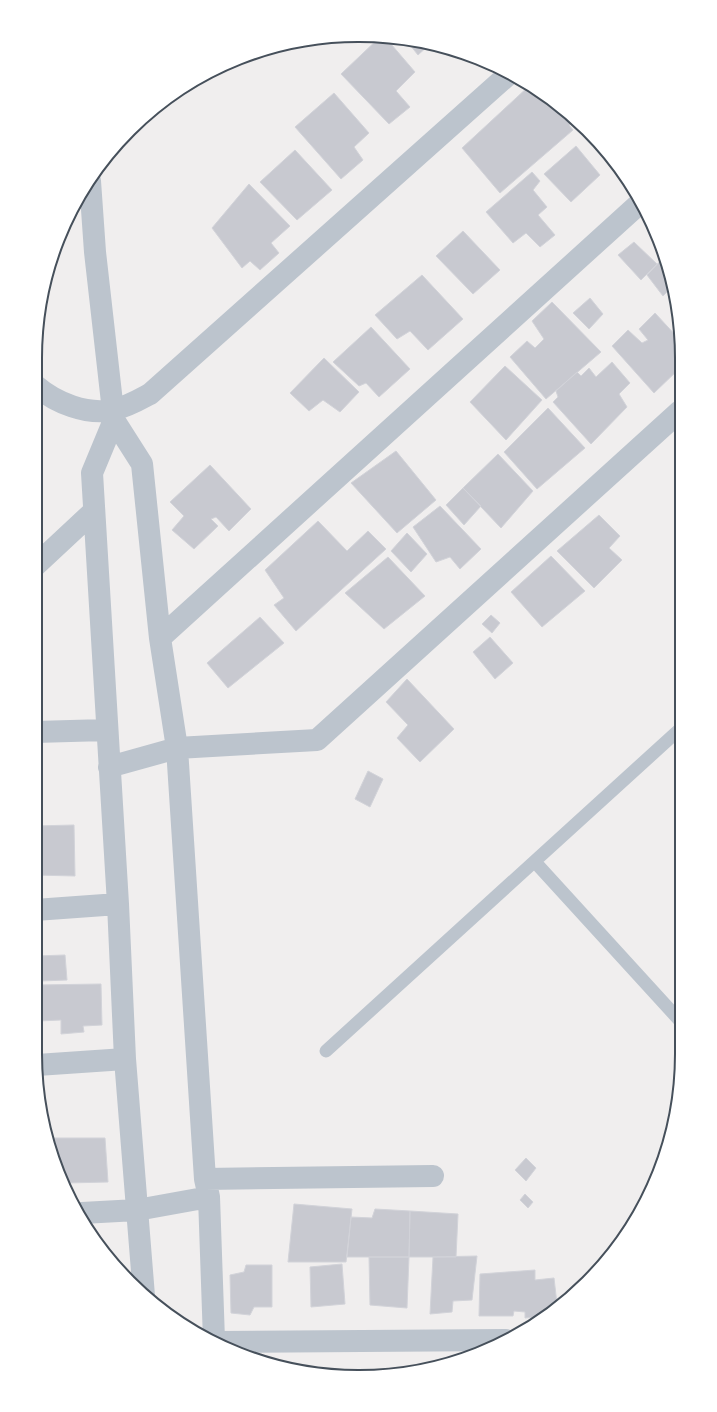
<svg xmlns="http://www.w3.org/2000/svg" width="717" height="1412" viewBox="0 0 717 1412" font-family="Overpass,sans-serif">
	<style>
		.building { fill: #c8c9d0; stroke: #d2d3d9 }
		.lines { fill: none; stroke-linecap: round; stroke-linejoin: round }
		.lane { stroke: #bcc4cd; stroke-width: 13 }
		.street { stroke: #bcc4cd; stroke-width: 22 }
		.rim { fill: none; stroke: #46505b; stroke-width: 2 }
	</style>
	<rect width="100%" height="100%" fill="#f0eeee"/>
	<path class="building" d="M381 36 385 37 415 72 396 91 410 107 389 124 341 74Z
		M406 40 430 44 418 55Z
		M529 86 572 115 574 118 569 125 573 130 500 193 462 148Z
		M334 93 369 133 354 147 363 160 341 179 295 127Z
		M576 146 600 175 571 202 544 174Z
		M295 150 332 190 297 220 260 182Z
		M532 172 540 181 533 190 547 207 538 215 555 235 540 247 526 233 513 243 486 212Z
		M249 184 290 226 271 243 279 253 260 270 250 261 242 268 212 228Z
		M463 231 500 270 473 294 436 256Z
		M634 242 657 264 641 280 618 255Z
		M665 256 672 287 663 296 647 275Z
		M422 275 463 319 428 350 410 331 397 339 375 315Z
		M590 298 603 314 589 329 573 313Z
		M552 302 601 352 546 399 510 357 527 341 535 348 544 339 532 321Z
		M655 313 679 339V369L654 393 612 346 628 330 642 343 648 340 639 329Z
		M371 327 410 369 379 397 366 383 359 386 333 362Z
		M324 358 359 392 340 412 323 400 309 411 290 393Z
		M612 362 630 383 619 394 627 407 591 444 553 402 558 397 556 391 577 372 581 376 589 368 596 377Z
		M505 366 542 400 506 440 470 402Z
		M548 408 585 448 537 489 504 452Z
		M396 451 436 500 397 533 351 483Z
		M498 454 533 491 501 528 463 488Z
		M210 465 251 509 229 531 216 517 211 519 218 526 194 549 172 530 184 516 170 502Z
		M463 488 481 506 464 525 446 505Z
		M440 506 481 549 460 569 450 557 436 562 413 527Z
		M599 515 620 536 609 548 622 560 594 588 557 551Z
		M318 521 347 551 368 531 386 549 296 631 274 605 284 598 265 570Z
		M407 533 427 554 411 572 391 551Z
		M551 556 585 591 542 627 511 592Z
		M388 557 425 596 384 629 345 593Z
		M491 615 500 623 492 633 482 624Z
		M260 617 284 643 228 688 207 663Z
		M490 637 513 663 495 679 473 652Z
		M407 679 454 729 420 762 397 738 408 725 386 702Z
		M368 771 383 779 370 807 355 799Z
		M74 825 75 876 35 875V826Z
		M65 955 67 980 40 981 37 956Z
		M101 984 102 1025 83 1026 84 1032 61 1034V1020L38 1021 36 985Z
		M49 1138H105L108 1182 66 1183 52 1158Z
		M526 1158 536 1168 526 1181 515 1170Z
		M525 1194 533 1202 528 1208 520 1200Z
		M294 1204 352 1209 346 1262H288Z
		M375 1209 410 1211 409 1257H347L351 1217 372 1218Z
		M410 1211 458 1214 456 1257H409Z
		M477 1256 472 1300 453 1301 452 1312 430 1314 433 1257Z
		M369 1257H409L407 1308 370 1305Z
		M342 1264 345 1304 311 1307 310 1267Z
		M246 1265H272V1307H254L250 1315 231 1313 230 1275 244 1272Z
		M535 1270V1280L554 1278 557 1304 538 1317 525 1318V1312L514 1311 513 1316H479L480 1274Z"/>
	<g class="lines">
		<path class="lane" d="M535 862 681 1022
			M326 1051 680 729"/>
		<path class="street" d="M90 181 95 252 114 420 142 464 160 638 177 748 109 767
			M36 386C56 403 86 415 113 410 127 407 139 400 150 394L509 74
			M114 420 92 473 118 904 125 1059 144 1296
			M35 566 94 511
			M160 638 640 203
			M35 732 106 730
			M35 910 118 904
			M37 1065 125 1059
			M205 1179 433 1176
			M82 1213 137 1210 209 1197
			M214 1340 209 1197 205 1179 177 748 317 740 680 411
			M220 1342 506 1340"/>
	</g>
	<path d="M0 0H717V1412H0ZM358 42H359A316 316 0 0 1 675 358V1054A316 316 0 0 1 359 1370H358A316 316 0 0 1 42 1054V358A316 316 0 0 1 358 42Z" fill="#fff" fill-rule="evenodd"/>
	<path class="rim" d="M358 42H359A316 316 0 0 1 675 358V1054A316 316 0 0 1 359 1370H358A316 316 0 0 1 42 1054V358A316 316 0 0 1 358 42Z"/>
</svg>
